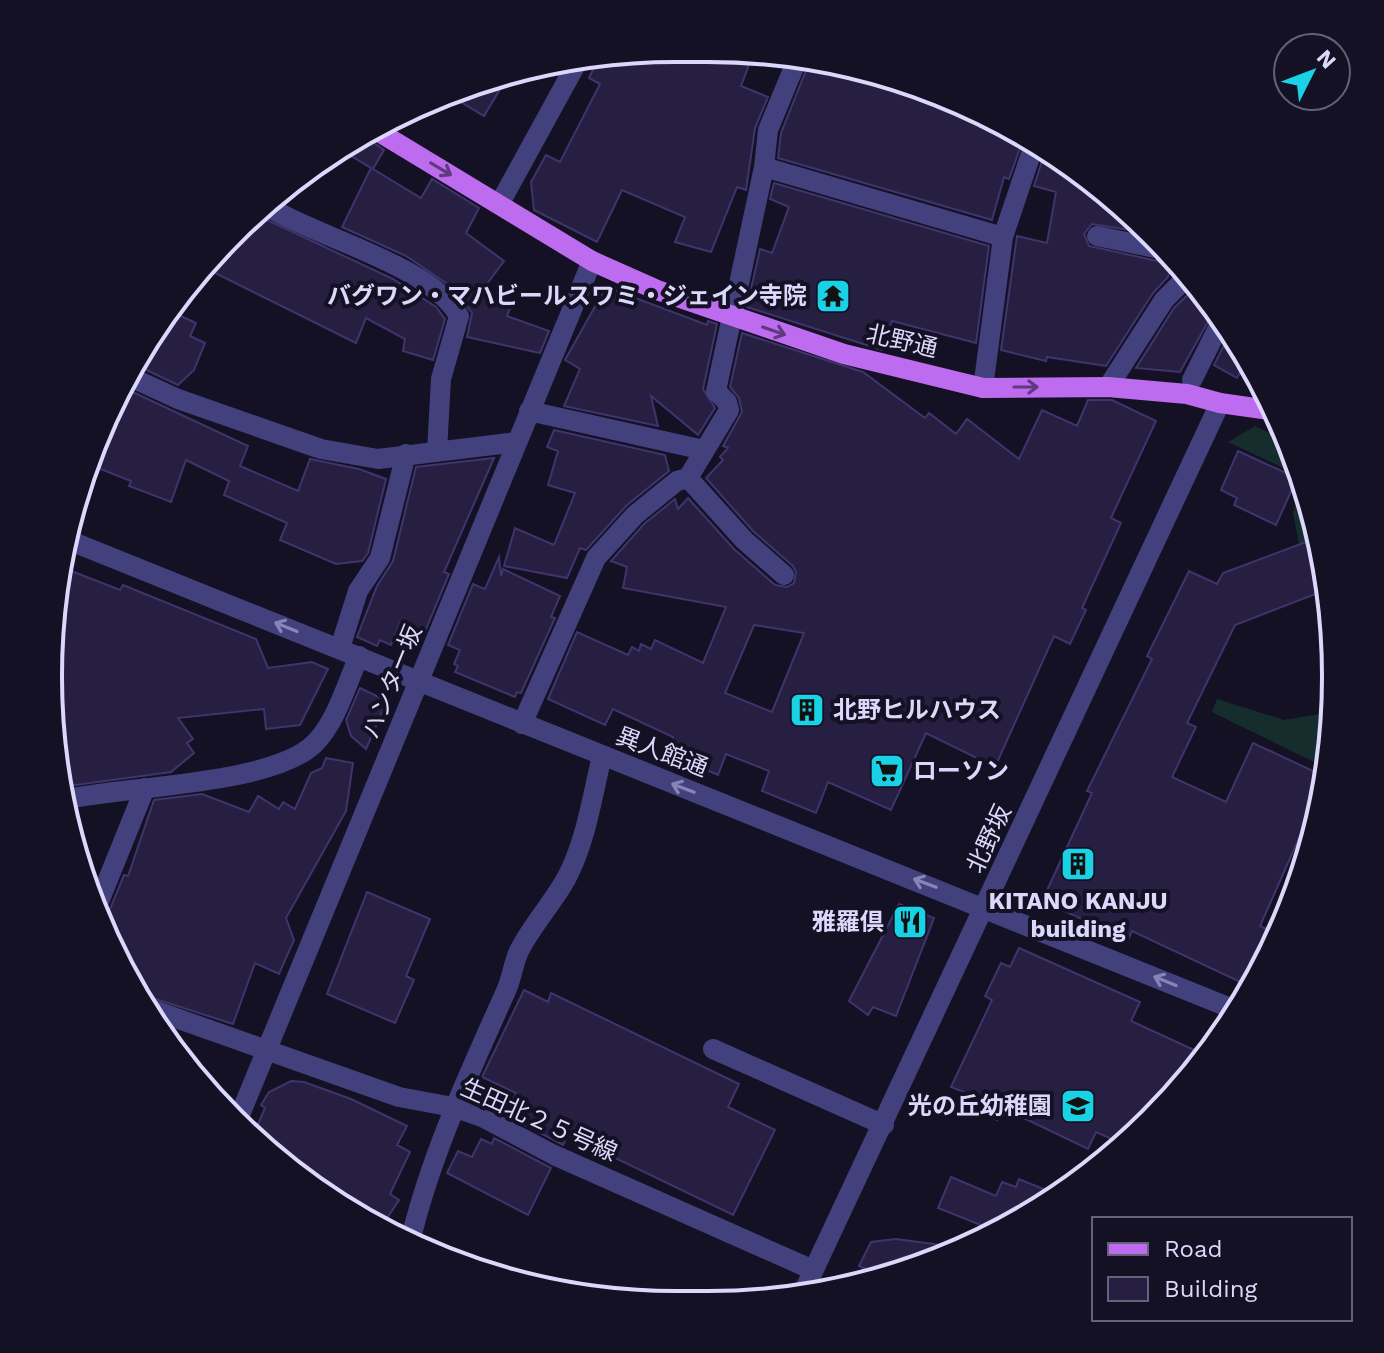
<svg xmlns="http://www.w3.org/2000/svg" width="1384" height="1353" viewBox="0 0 1384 1353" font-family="'Work Sans','Noto Sans JP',sans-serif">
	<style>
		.green { fill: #152d2c }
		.building { fill: #261f42; stroke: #3f346c; stroke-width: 2; fill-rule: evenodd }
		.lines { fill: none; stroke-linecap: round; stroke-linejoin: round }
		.pedestrian { stroke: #43417d; stroke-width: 20 }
		.minor { stroke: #43417d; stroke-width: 20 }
		.tertiary { stroke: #43417d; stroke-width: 20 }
		.primary { stroke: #bd6bef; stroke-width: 20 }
		.oneway { stroke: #60397f }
		.oneway2 { stroke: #8885b6 }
		.labels { text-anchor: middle; stroke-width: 8; stroke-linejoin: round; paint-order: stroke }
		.poi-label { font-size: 24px; font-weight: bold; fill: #dcd8fb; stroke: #141124; text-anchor: end }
		.street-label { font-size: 24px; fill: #dcd8fb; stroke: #141124 }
		.rim { fill: none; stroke: #dcd8fb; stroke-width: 4 }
	</style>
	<rect width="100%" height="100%" fill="#141124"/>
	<path class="green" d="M1255 426 1287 441 1300 476 1228 442Z
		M1303 482 1315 514 1319 539 1299 544 1293 513Z
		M1217 699 1284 720 1332 712 1328 769 1212 712Z"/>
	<path class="building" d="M753 54 741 86 768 97 755 128 746 190 737 187 711 252 675 242 685 217 622 190 597 242 534 210 531 182 546 155 560 162 600 84 589 78 598 59Z
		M811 58 910 82 985 116 984 119 1025 134 1009 179 1004 177 992 220 778 158 781 133Z
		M509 74 484 116 446 93 453 91Z
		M363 135 384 150 373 169 421 198 432 179 479 208 466 233 504 261 481 292 512 303 507 316 549 331 540 353 467 337 472 313 453 288 406 256 342 227 371 168 338 148Z
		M1044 155 1059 159 1122 204 1138 221 1136 231 1092 224 1084 234 1089 246 1171 264 1168 277 1153 293 1106 366 1047 357 1046 361 1001 350 1017 236 1047 243 1056 192 1034 186Z
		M774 183 989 246 976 343 892 321 882 350 747 307 760 249 772 253 789 207 770 199Z
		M263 218 393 279 436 307 445 319 433 360 403 351 405 339 366 318 356 343 203 267 232 232 249 219 260 224Z
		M1198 285 1215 309 1180 372 1136 368 1174 308Z
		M606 287 707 325 708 321 717 324 703 389 715 408 698 435 651 396 658 426 564 406 580 369 565 360Z
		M168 310 196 323 190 336 205 343 194 370 178 385 134 364 154 328Z
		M742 333 863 372 925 418 929 413 956 434 967 419 1019 459 1042 410 1077 426 1088 400H1112L1156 421 1111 518 1121 523 1082 608 1086 610 1070 644 1054 636 995 767 926 733 891 810 828 782 816 813 762 791 769 771 726 754 718 775 666 753 673 737 613 709 605 725 548 699 577 632 628 655 632 647 639 651 641 644 651 649 655 640 703 663 726 607 623 588 627 567 611 561 644 524 675 499 678 509 688 498 734 549 775 585 787 587 794 583 796 572 793 566 753 531 706 478 723 460 720 457 728 448 723 446 742 412 739 398 730 387ZM754 625 804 633 772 712 725 693Z
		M1230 333 1247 360 1237 378 1214 365Z
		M122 387 248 446 240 466 298 491 310 459 359 469 386 479 368 553 362 561 336 564 280 540 287 523 224 495 229 481 186 460 171 502 129 486 131 481 93 466 95 460 90 458 96 436Z
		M554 430 665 455 669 471 627 505 586 550 580 548 567 578 504 566 515 528 554 545 575 493 548 485 558 451 547 447Z
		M1238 451 1297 478 1276 525 1234 505 1237 498 1221 490Z
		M494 458 444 572 449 574 424 634 400 623 391 645 380 640 377 646 357 637 377 586 393 561 416 467Z
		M1306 542 1326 590 1235 625 1187 723 1196 727 1172 777 1226 802 1253 743 1326 777 1260 926 1277 934 1253 988 1132 931 1128 940 1042 901 1092 793 1087 791 1152 659 1147 656 1189 571 1217 584 1223 573Z
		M499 557 501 576 503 569 560 596 551 617 555 618 521 693 517 692 515 697 455 672 458 666 454 664 460 650 448 645 473 584 485 589Z
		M61 567 120 590 123 585 256 639 268 668 312 662 328 669 300 725 266 729 264 709 178 718 193 739 187 743 194 753 171 772 61 787 49 717 53 594Z
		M360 688 387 701 366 749 351 736 346 720Z
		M326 758 353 763 346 811 286 918 294 940 279 974 255 963 233 1024 137 993 113 955 100 921 108 914 124 875 128 876 154 800 202 794 249 812 258 796 279 809 283 802 295 809 311 773 322 768Z
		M367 892 430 919 406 976 414 980 395 1023 327 994Z
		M899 904 934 918 896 1016 873 1007 868 1015 849 1001Z
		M1019 948 1140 1002 1131 1021 1205 1055 1180 1091 1123 1144 1096 1132 1088 1149 1003 1108 997 1120 959 1103 964 1092 951 1087 992 1000 985 996 1001 963 1010 967Z
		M524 990 548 1002 551 993 739 1084 728 1107 775 1130 733 1215 568 1135 563 1145 506 1115 516 1093 482 1077Z
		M291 1081 304 1082 351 1099 407 1126 397 1145 410 1152 390 1194 399 1200 380 1229 363 1221 252 1138 265 1108 261 1105 269 1092Z
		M494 1138 551 1168 528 1215 447 1173 458 1151 472 1157 481 1139 492 1144Z
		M951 1177 996 1196 1002 1182 1016 1187 1019 1179 1058 1195 998 1232 938 1208Z
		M896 1239 964 1248 886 1278 859 1266 871 1242Z"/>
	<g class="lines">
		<path class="pedestrian" d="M1192 380 1222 320"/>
		<path class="minor" d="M764 167 1003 237
			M500 203 579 59
			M265 205C317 238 431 265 459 316L441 379 437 451
			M1097 236 1165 250
			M128 376 178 399 321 449 378 459 517 442
			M1108 387 1164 300 1189 275
			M983 388 1003 237 1035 142
			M529 411 704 450
			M688 478 744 540 784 575
			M68 540 1238 1011
			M340 648 358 591 380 558 406 454
			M522 724 596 558 635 515 677 481 688 478 729 410 727 402 716 391 764 167 768 130 799 55
			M63 800C124 786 272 785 314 744 336 723 347 683 359 656
			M96 909 145 788
			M145 1007 399 1097 453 1107 482 1117 554 1155 813 1270
			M713 1049 884 1125
			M237 1122 592 261
			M410 1242C431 1154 469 1074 506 991 512 978 513 964 519 951 532 925 552 904 566 879 586 842 592 797 602 756"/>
		<path class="tertiary" d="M802 1295 1220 403"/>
		<path class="primary" d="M374 129 592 261 657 290 844 354 983 388 1108 387 1187 394 1220 403 1276 411"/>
	</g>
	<defs><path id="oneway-shaft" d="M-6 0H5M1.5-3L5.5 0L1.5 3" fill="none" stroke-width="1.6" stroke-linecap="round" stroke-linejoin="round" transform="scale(2)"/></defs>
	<g class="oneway">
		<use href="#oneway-shaft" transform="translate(441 169) rotate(31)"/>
		<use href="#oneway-shaft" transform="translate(774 331) rotate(19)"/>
		<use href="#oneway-shaft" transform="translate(1026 387)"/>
	</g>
	<g class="oneway2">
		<use href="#oneway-shaft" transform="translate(286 627) rotate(-158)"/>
		<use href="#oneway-shaft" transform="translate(683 788) rotate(-159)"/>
		<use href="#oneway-shaft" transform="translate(925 883) rotate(-159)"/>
		<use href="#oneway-shaft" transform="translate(1165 981) rotate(-158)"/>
	</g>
	<defs>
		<g id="temple-square" transform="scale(1.8)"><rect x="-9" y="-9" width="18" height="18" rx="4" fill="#19d2e6" stroke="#141124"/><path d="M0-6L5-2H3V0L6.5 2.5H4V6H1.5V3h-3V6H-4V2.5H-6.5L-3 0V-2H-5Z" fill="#111"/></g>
		<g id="building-square" transform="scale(1.8)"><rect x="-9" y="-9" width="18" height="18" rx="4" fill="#19d2e6" stroke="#141124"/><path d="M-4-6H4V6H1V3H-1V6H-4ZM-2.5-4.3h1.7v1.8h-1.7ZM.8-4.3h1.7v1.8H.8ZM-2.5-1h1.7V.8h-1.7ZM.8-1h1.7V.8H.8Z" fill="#111"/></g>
		<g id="supermarket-square" transform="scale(1.8)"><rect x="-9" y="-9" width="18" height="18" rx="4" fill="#19d2e6" stroke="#141124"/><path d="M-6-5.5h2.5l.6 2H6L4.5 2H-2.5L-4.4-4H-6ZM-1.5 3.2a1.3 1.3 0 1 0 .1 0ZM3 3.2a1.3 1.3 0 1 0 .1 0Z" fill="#111"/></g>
		<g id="restaurant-square" transform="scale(1.8)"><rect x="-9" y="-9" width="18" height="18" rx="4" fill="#19d2e6" stroke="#141124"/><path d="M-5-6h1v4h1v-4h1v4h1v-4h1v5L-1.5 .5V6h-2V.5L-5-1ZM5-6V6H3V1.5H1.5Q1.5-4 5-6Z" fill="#111"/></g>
		<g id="school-square" transform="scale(1.8)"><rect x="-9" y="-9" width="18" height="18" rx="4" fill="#19d2e6" stroke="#141124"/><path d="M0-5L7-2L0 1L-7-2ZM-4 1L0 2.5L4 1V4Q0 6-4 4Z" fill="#111"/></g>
	</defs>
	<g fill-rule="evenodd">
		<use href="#temple-square" x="833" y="296"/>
		<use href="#building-square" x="807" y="710"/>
		<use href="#supermarket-square" x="887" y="771"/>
		<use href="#building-square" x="1078" y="864"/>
		<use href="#restaurant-square" x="910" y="922"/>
		<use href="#school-square" x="1078" y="1106"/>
	</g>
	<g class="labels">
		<g class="poi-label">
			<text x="807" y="304">バグワン・マハビールスワミ・ジェイン寺院</text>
			<text x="833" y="718" text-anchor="start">北野ヒルハウス</text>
			<text x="913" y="779" text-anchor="start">ローソン</text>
			<text x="1078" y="909" text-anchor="middle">KITANO KANJU<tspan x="1078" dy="28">building</tspan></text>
			<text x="884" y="930">雅羅倶</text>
			<text x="1052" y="1114">光の丘幼稚園</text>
		</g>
		<g class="street-label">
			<text transform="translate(902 341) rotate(13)" y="8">北野通</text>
			<text transform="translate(392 682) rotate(-68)" y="8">ハンター坂</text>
			<text transform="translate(662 752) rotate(21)" y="8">異人館通</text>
			<text transform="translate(989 839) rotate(-65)" y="8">北野坂</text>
			<text transform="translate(539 1120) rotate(24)" y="8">生田北２５号線</text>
		</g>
	</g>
	<path d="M0 0H1384V1353H0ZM676 62H708A614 614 0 0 1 1322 676V677A614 614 0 0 1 708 1291H676A614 614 0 0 1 62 677V676A614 614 0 0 1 676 62Z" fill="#141124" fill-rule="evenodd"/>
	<path class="rim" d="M676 62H708A614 614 0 0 1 1322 676V677A614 614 0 0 1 708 1291H676A614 614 0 0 1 62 677V676A614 614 0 0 1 676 62Z"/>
	<rect x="1092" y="1217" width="260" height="104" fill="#141124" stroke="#64617a" stroke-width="2"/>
	<rect x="1108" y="1243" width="40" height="12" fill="#bd6bef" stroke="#64617a" stroke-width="2"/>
	<text x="1164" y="1257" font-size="24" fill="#dcd8fb">Road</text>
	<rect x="1108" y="1277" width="40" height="24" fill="#261f42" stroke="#64617a" stroke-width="2"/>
	<text x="1164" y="1297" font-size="24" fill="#dcd8fb">Building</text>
	<g transform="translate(1312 72) rotate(48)"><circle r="38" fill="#141124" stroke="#64617a" stroke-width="2"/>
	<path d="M0-6L14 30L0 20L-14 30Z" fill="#19d2e6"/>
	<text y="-12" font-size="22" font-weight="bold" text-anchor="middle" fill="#dcd8fb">N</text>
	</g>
</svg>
